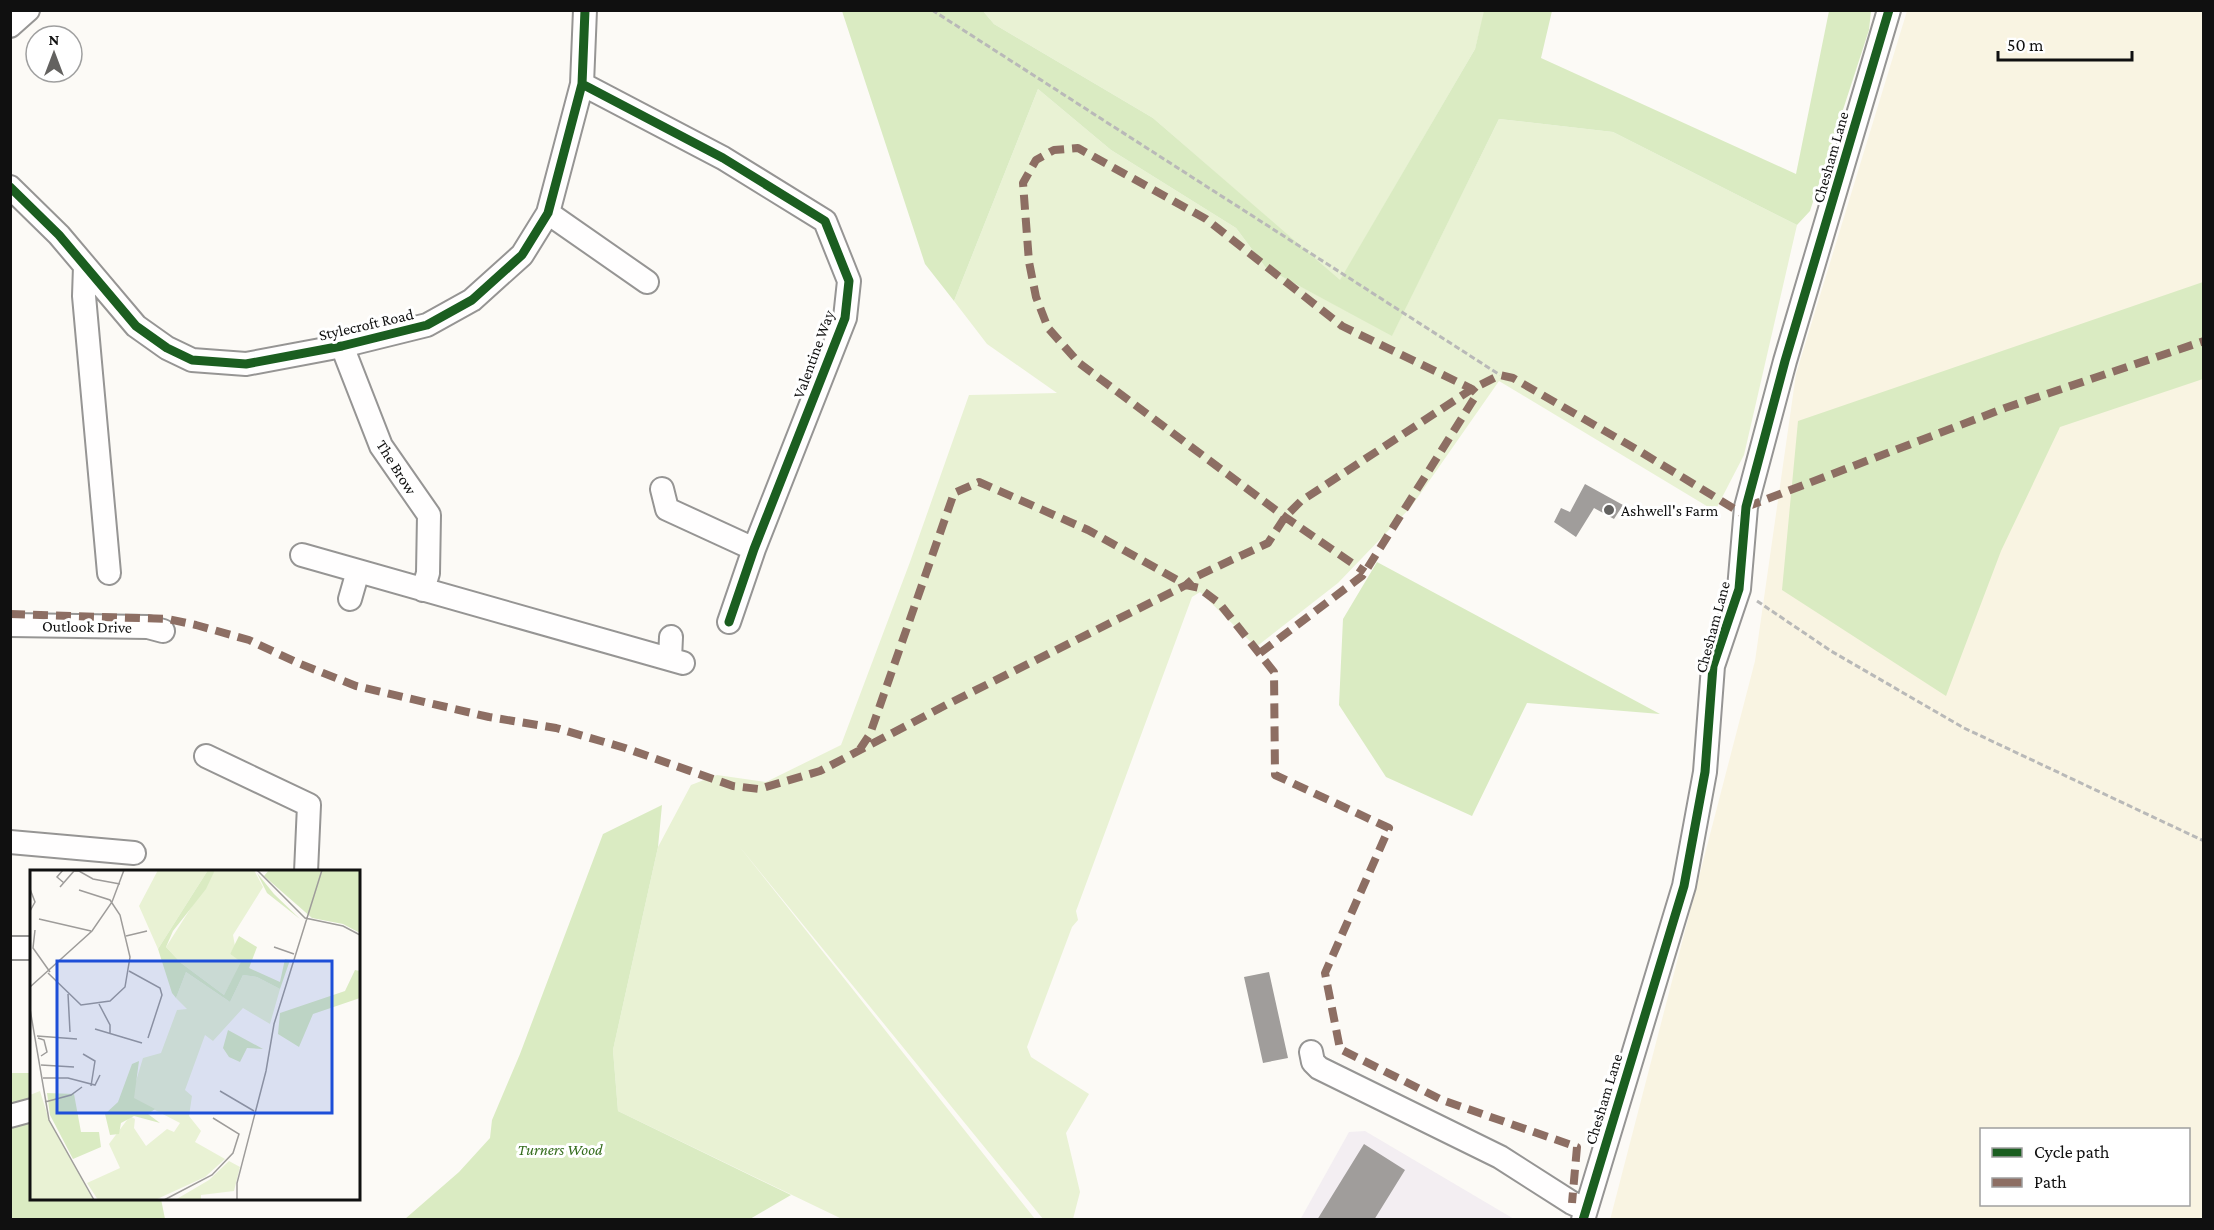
<svg xmlns="http://www.w3.org/2000/svg" width="2214" height="1230" viewBox="0 0 2214 1230" font-family="'Crimson Pro',serif">
	<style>
		.industrial { fill: #f3eef2 }
		.farmland { fill: #f9f4e2; fill-rule: evenodd }
		.green { fill: #e9f2d4 }
		.forest { fill: #daebc2 }
		.building { fill: #a09d9b }
		.lines { fill: none; stroke-linecap: round; stroke-linejoin: round }
		.minor-casing { stroke: #969594; stroke-width: 26 }
		.path { stroke: #b9b9b8; stroke-width: 3; stroke-dasharray: 6 3; stroke-linecap: butt }
		.minor { stroke: #fffefe; stroke-width: 22 }
		.quiet { stroke: #8d6e63; stroke-width: 8; stroke-dasharray: 15 8; stroke-linecap: butt }
		.cycleway-casing { stroke: #fff; stroke-width: 13 }
		.cycleway { stroke: #1b5e20; stroke-width: 9 }
		.poi-dot { fill: #636260; stroke: #fff; stroke-width: 2 }
		.labels { text-anchor: middle; stroke-width: 6; stroke-linejoin: round; paint-order: stroke }
		.street-label { font-size: 16px; fill: #101010; stroke: #fff }
		.poi-label { font-size: 16px; fill: #101010; stroke: #fff; text-anchor: start }
		.park-label { font-size: 16px; font-style: italic; fill: #346c1c; stroke: #fff }
		.inset-road { fill: none; stroke: #9e9c9a; stroke-width: 1.5 }
		.view { fill: #1d4ed8; fill-opacity: 0.15; stroke: #1d4ed8; stroke-width: 3 }
		.inset-edge { fill: none; stroke: #101010; stroke-width: 3 }
	</style>
	<rect width="100%" height="100%" fill="#fcfaf6"/>
	<path class="industrial" d="M1365 1131 1514 1219 1300 1220 1349 1132Z"/>
	<path class="farmland" d="M1907 11H2203V1219L1610 1220 1755 661 1796 374ZM1982 1130H2188V1204H1982Z"/>
	<path class="green" d="M983 11 1484 10 1485 11 1475 49 1340 281 1153 118 994 24Z
		M1038 89 1111 150 1236 228 1266 268 1392 335 1499 119 1613 132 1797 225 1744 455 1715 511 1499 381 1411 507 1338 583 1256 647 1200 592 1192 597 1076 911 1078 920 1072 927 1027 1047 1031 1057 1089 1094 1066 1133 1080 1192 1073 1219H1043L739 846 1035 1219H842L618 1111 613 1050 658 847 691 785 717 775 766 782 841 745 910 562 969 395 1057 393 987 344 954 301Z"/>
	<path class="forest" d="M842 11H983L994 24 1153 118 1340 280 1475 49 1484 11H1552L1541 58 1796 174 1829 11H1871L1869 30 1810 211 1797 225 1613 132 1499 119 1392 336 1266 268 1236 228 1111 150 1038 89 954 301 925 264Z
		M2203 282V379L2060 427 2001 551 1946 696 1782 590 1798 421Z
		M1377 562 1660 714 1527 703 1472 816 1386 777 1339 705 1343 619Z
		M662 805 658 847 613 1050 618 1111 791 1195 750 1219H405L459 1172 490 1138 492 1120 520 1054 603 834Z
		M11 1073H31L32 1198 161 1199 165 1219 11 1220Z"/>
	<path class="building" d="M1585 484 1623 505 1614 519 1594 508 1576 537 1554 522 1561 508 1570 512Z
		M1269 972 1288 1058 1263 1063 1244 977Z
		M1364 1144 1405 1170 1374 1220H1317Z"/>
	<g class="lines">
		<g class="minor-casing">
			<path id="minor" d="M10 26 28 10
				M582 84 723 158 825 221 849 281 845 318 754 549 729 622
				M10 187 59 235 136 326 167 348 192 360 246 364 342 346 427 325 472 300 522 255 548 213 582 84 585 10
				M548 213 647 282
				M85 266 84 296 109 573
				M342 346 381 446 429 515 428 573 423 590
				M662 489 667 509 754 549
				M302 555 683 663
				M350 599 358 571
				M10 625 148 627 163 631
				M670 659 671 637
				M206 756 309 805 306 872
				M10 842 134 853
				M10 948H32
				M1311 1052 1313 1062 1319 1068 1500 1157 1572 1203 1585 1209
				M10 1116 32 1110
				M1583 1220 1684 886 1705 772 1713 666 1739 589 1746 507 1785 361 1889 10"/>
		</g>
		<path class="path" d="M932 10 1500 375
			M1757 601 1831 651 1964 728 2204 841"/>
		<use href="#minor" class="minor"/>
		<path class="quiet" d="M1746 507 2005 408 2204 341
			M10 614 168 619 196 625 249 640 298 663 356 686 489 717 556 728 625 748 733 786 759 789 820 771 946 705 1186 585 1195 577 1268 543 1285 517 1301 501 1472 389 1500 375 1513 378 1636 449 1746 516
			M1260 653 1362 576 1365 572 1477 394 1472 389 1342 326 1206 219 1078 148 1054 150 1036 160 1023 183 1029 262 1036 297 1048 328 1079 363 1285 517 1365 572
			M860 749 870 734 954 493 979 482 1088 530 1186 585 1199 588 1219 603 1274 672 1275 775 1389 828 1325 973 1340 1049 1442 1100 1577 1147 1572 1203"/>
		<g class="cycleway-casing">
			<path id="cycleway" d="M582 84 723 158 825 221 849 281 845 318 754 549 729 622
				M10 187 59 235 136 326 167 348 192 360 246 364 342 346 427 325 472 300 522 255 548 213 582 84 585 10
				M1583 1220 1684 886 1705 772 1713 666 1739 589 1746 507 1785 361 1889 10"/>
		</g>
		<use href="#cycleway" class="cycleway"/>
	</g>
	<circle class="poi-dot" cx="1609" cy="510" r="6"/>
	<g class="labels">
		<g class="street-label">
			<text transform="translate(1830 157) rotate(-74)" y="6">Chesham Lane</text>
			<text transform="translate(366 324) rotate(-13)" y="6">Stylecroft Road</text>
			<text transform="translate(813 354) rotate(-70)" y="6">Valentine Way</text>
			<text transform="translate(397 467) rotate(58)" y="6">The Brow</text>
			<text transform="translate(87 626) rotate(1)" y="6">Outlook Drive</text>
			<text transform="translate(1712 627) rotate(-75)" y="6">Chesham Lane</text>
			<text transform="translate(1603 1099) rotate(-73)" y="6">Chesham Lane</text>
		</g>
		<g class="poi-label">
			<text x="1621" y="516">Ashwell's Farm</text>
		</g>
		<g class="park-label">
			<text x="560" y="1155">Turners Wood</text>
		</g>
	</g>
	<g transform="translate(30 870)">
		<rect width="330" height="330" fill="#fcfaf6"/>
		<path d="M128 0H178L128 79 109 36ZM185 0H224L233 17 203 65 205 76 200 84 212 92 194 125 151 93 136 77ZM156 102 200 132 213 105 227 107 250 119 240 154 213 138 183 171 175 165 155 220 162 226 159 246 171 261 165 272 195 289 175 307 125 330H68L57 313 90 298 79 274 100 246 105 249 104 258 116 276 137 259 144 262 150 253 104 229 103 221 113 188 131 183 147 140 157 139 146 128ZM10 221 19 250 64 330H0V225ZM199 291 210 297 204 321 171 325V330H145L179 310Z" fill="#e9f2d4"/>
		<path d="M178 0H185L176 19 143 61 136 77 151 93 194 125 211 92 200 84 209 66 227 77 219 98 250 112 255 89 260 90 250 119 227 107 213 105 200 132 156 102 146 128 142 123 128 79ZM239 0H330V63L313 54 282 48 234 6ZM227 3 244 24 270 49 237 23ZM325 100 330 101V128L283 144 269 177 248 164 250 143 315 121ZM198 160 233 179 217 178 210 192 199 187 193 178ZM109 191 104 228 125 239 118 244 130 253 104 246 91 253 89 264 80 265 75 244 88 232 102 194ZM17 223 44 224 51 262H69L71 277 43 289 20 245Z" fill="#daebc2"/>
		<path class="inset-road" d="M33 0 27 7 34 13M227 0 275 48 313 56 330 65M30 17 44 1H49L63 9 90 14M0 19 5 32 0 41M9 49 61 61M5 60 3 78 20 102M96 66 117 61M244 77 264 84M99 101 130 118 132 125 118 168M18 103 51 135 80 131 95 117 100 87 90 45 80 30 49 20M0 117 62 61 82 32 94 0M38 124 40 162M69 134 80 155V164M0 139 19 250 64 330M65 159 112 173M7 166 47 169M8 168 14 170 17 182 11 186M53 184 65 191 61 216M11 195 44 197M13 208H38L65 215 70 205M190 221 224 241M15 232 41 225 52 217M134 330 182 305 203 283 209 264 183 248M207 330V313L236 201 244 154 292 0"/>
		<path class="view" d="M27 91H302V243H27Z"/>
		<rect width="330" height="330" class="inset-edge"/>
	</g>
	<rect width="2214" height="1230" fill="none" stroke="#101010" stroke-width="24"/>
	<rect x="1980" y="1128" width="210" height="78" fill="#ffffff" stroke="#9f9f9f" stroke-width="1.5"/>
	<rect x="1992" y="1148" width="30" height="9" fill="#1b5e20" stroke="#9f9f9f" stroke-width="1.5"/>
	<text x="2034" y="1158" font-size="18" fill="#101010">Cycle path</text>
	<rect x="1992" y="1178" width="30" height="9" fill="#8d6e63" stroke="#9f9f9f" stroke-width="1.5"/>
	<text x="2034" y="1188" font-size="18" fill="#101010">Path</text>
	<g transform="translate(54 54)"><circle r="28" fill="#ffffff" stroke="#9f9f9f" stroke-width="1.5"/>
	<path d="M0-4.5L10 22L0 15L-10 22Z" fill="#636260"/>
	<text y="-9" font-size="16" font-weight="bold" text-anchor="middle" fill="#101010">N</text>
	</g>
	<path d="M1998 51v9h134v-9" fill="none" stroke="#101010" stroke-width="3"/>
	<text x="2007" y="51" font-size="18" fill="#101010" stroke="#ffffff" stroke-width="4.5" paint-order="stroke">50 m</text>
</svg>
